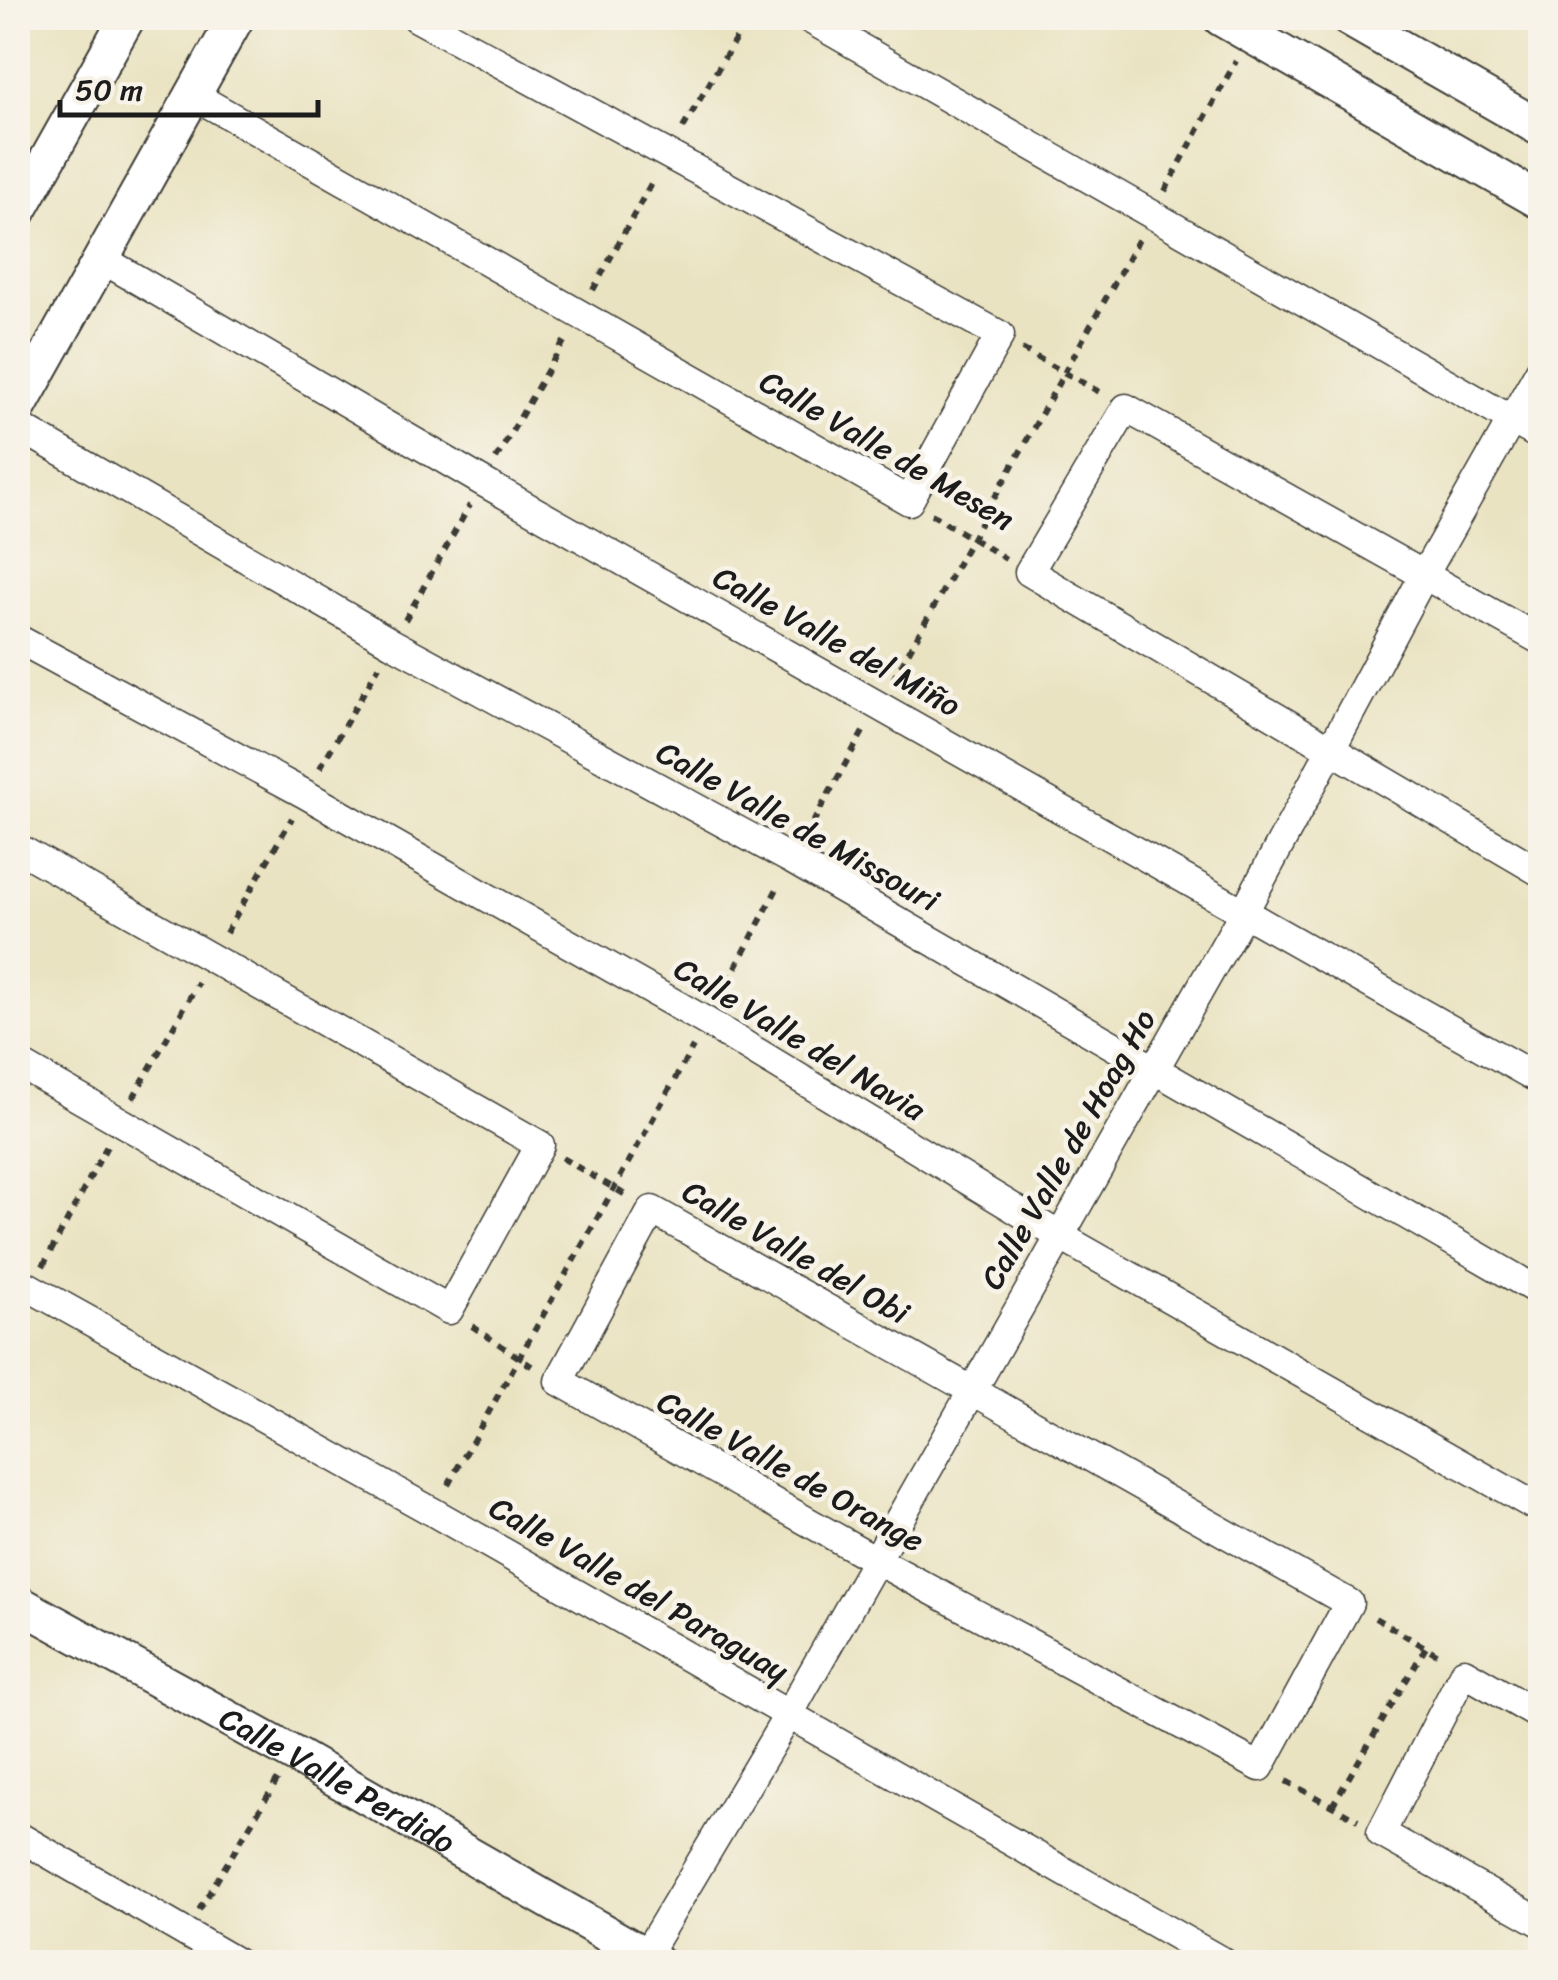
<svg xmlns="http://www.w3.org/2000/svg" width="1558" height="1980" viewBox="0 0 1558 1980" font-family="Sriracha,sans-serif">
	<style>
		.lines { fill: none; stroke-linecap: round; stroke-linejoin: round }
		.minor-casing { stroke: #3b3a35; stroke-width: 31 }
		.tertiary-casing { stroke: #3b3a35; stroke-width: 39 }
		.path { stroke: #3b3a35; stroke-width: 6; stroke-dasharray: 8 8; stroke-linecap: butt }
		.minor { stroke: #fff; stroke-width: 28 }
		.tertiary { stroke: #fff; stroke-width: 35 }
		.labels { text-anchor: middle; stroke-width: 9; stroke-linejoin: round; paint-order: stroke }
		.street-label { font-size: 32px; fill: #1c1c1c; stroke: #f7f3e8 }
	</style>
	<rect width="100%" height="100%" fill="#f7f3e8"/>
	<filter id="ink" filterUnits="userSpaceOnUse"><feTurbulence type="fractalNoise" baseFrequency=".01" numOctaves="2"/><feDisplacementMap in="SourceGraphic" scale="20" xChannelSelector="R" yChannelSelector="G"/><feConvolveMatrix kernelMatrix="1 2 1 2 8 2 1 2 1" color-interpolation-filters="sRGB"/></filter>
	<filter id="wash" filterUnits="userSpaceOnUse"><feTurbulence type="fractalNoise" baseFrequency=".0048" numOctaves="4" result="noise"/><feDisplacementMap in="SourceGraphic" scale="40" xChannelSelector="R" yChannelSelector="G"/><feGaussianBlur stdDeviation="2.25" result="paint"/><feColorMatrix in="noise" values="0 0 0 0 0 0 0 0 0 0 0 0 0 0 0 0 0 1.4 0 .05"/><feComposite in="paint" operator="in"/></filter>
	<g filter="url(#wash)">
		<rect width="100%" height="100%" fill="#eae3c2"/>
	</g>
	<g filter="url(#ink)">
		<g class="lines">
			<g class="minor-casing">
				<path id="minor" d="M808 18 1540 436
					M195 96 909 501 1000 335 417 18
					M102 259 483 482 1540 1080
					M18 426 392 643 792 860 1540 1292
					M18 639 305 794 707 1022 1058 1235 1540 1509
					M1540 640 1126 408 1029 572 1540 872
					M18 848 540 1145 449 1310 18 1063
					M652 1210 1349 1603 1260 1767 874 1559 559 1381Z
					M18 1281 433 1512 1223 1962
					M1540 1716 1464 1672 1381 1833 1540 1922
					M18 1836 236 1962
					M645 1956 789 1714 1245 910 1424 575 1540 370"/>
			</g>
			<g class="tertiary-casing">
				<g id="tertiary">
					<path d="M1221 18 1540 201"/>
					<path d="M1348 18 1540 128"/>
					<path d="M18 212 127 18"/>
					<path d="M18 408 236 18"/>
					<path id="s1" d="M18 1603 293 1754 656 1962"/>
				</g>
			</g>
			<path class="path" d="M683 128 748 18
				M1165 191 1236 61
				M593 290 654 178
				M1022 349 1103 394
				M496 459 565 340
				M931 514 1006 559
				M405 620 470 505
				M893 680 1140 237
				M320 768 379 666
				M805 837 864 730
				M226 933 292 818
				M721 996 780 883
				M133 1098 198 983
				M562 1158 629 1197
				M43 1266 108 1144
				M472 1326 536 1369
				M448 1485 693 1047
				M1375 1618 1442 1657
				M1286 1781 1358 1820
				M1332 1806 1426 1647
				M199 1910 278 1779"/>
			<use href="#minor" class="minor"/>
			<use href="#tertiary" class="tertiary"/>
		</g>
	</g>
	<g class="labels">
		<g class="street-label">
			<text transform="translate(887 450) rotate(30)" y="11">Calle Valle de Mesen</text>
			<text transform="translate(837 641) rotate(29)" y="11">Calle Valle del Miño</text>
			<text transform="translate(798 826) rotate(29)" y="11">Calle Valle de Missouri</text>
			<text transform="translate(800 1039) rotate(31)" y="11">Calle Valle del Navia</text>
			<text transform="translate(1068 1149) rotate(-60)" y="11">Calle Valle de Hoag Ho</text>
			<text transform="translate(796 1252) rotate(30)" y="11">Calle Valle del Obi</text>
			<text transform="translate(791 1471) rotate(29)" y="11">Calle Valle de Orange</text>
			<text transform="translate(639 1589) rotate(30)" y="11">Calle Valle del Paraguay</text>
			<text dy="11" stroke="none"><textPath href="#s1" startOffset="365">Calle Valle Perdido</textPath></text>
		</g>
	</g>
	<rect width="1558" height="1980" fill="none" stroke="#f7f3e8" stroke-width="60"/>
	<path d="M60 100v15h258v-15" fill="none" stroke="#1c1c1c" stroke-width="5"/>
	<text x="75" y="100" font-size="30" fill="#1c1c1c" stroke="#f7f3e8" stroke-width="8" paint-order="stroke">50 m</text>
</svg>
